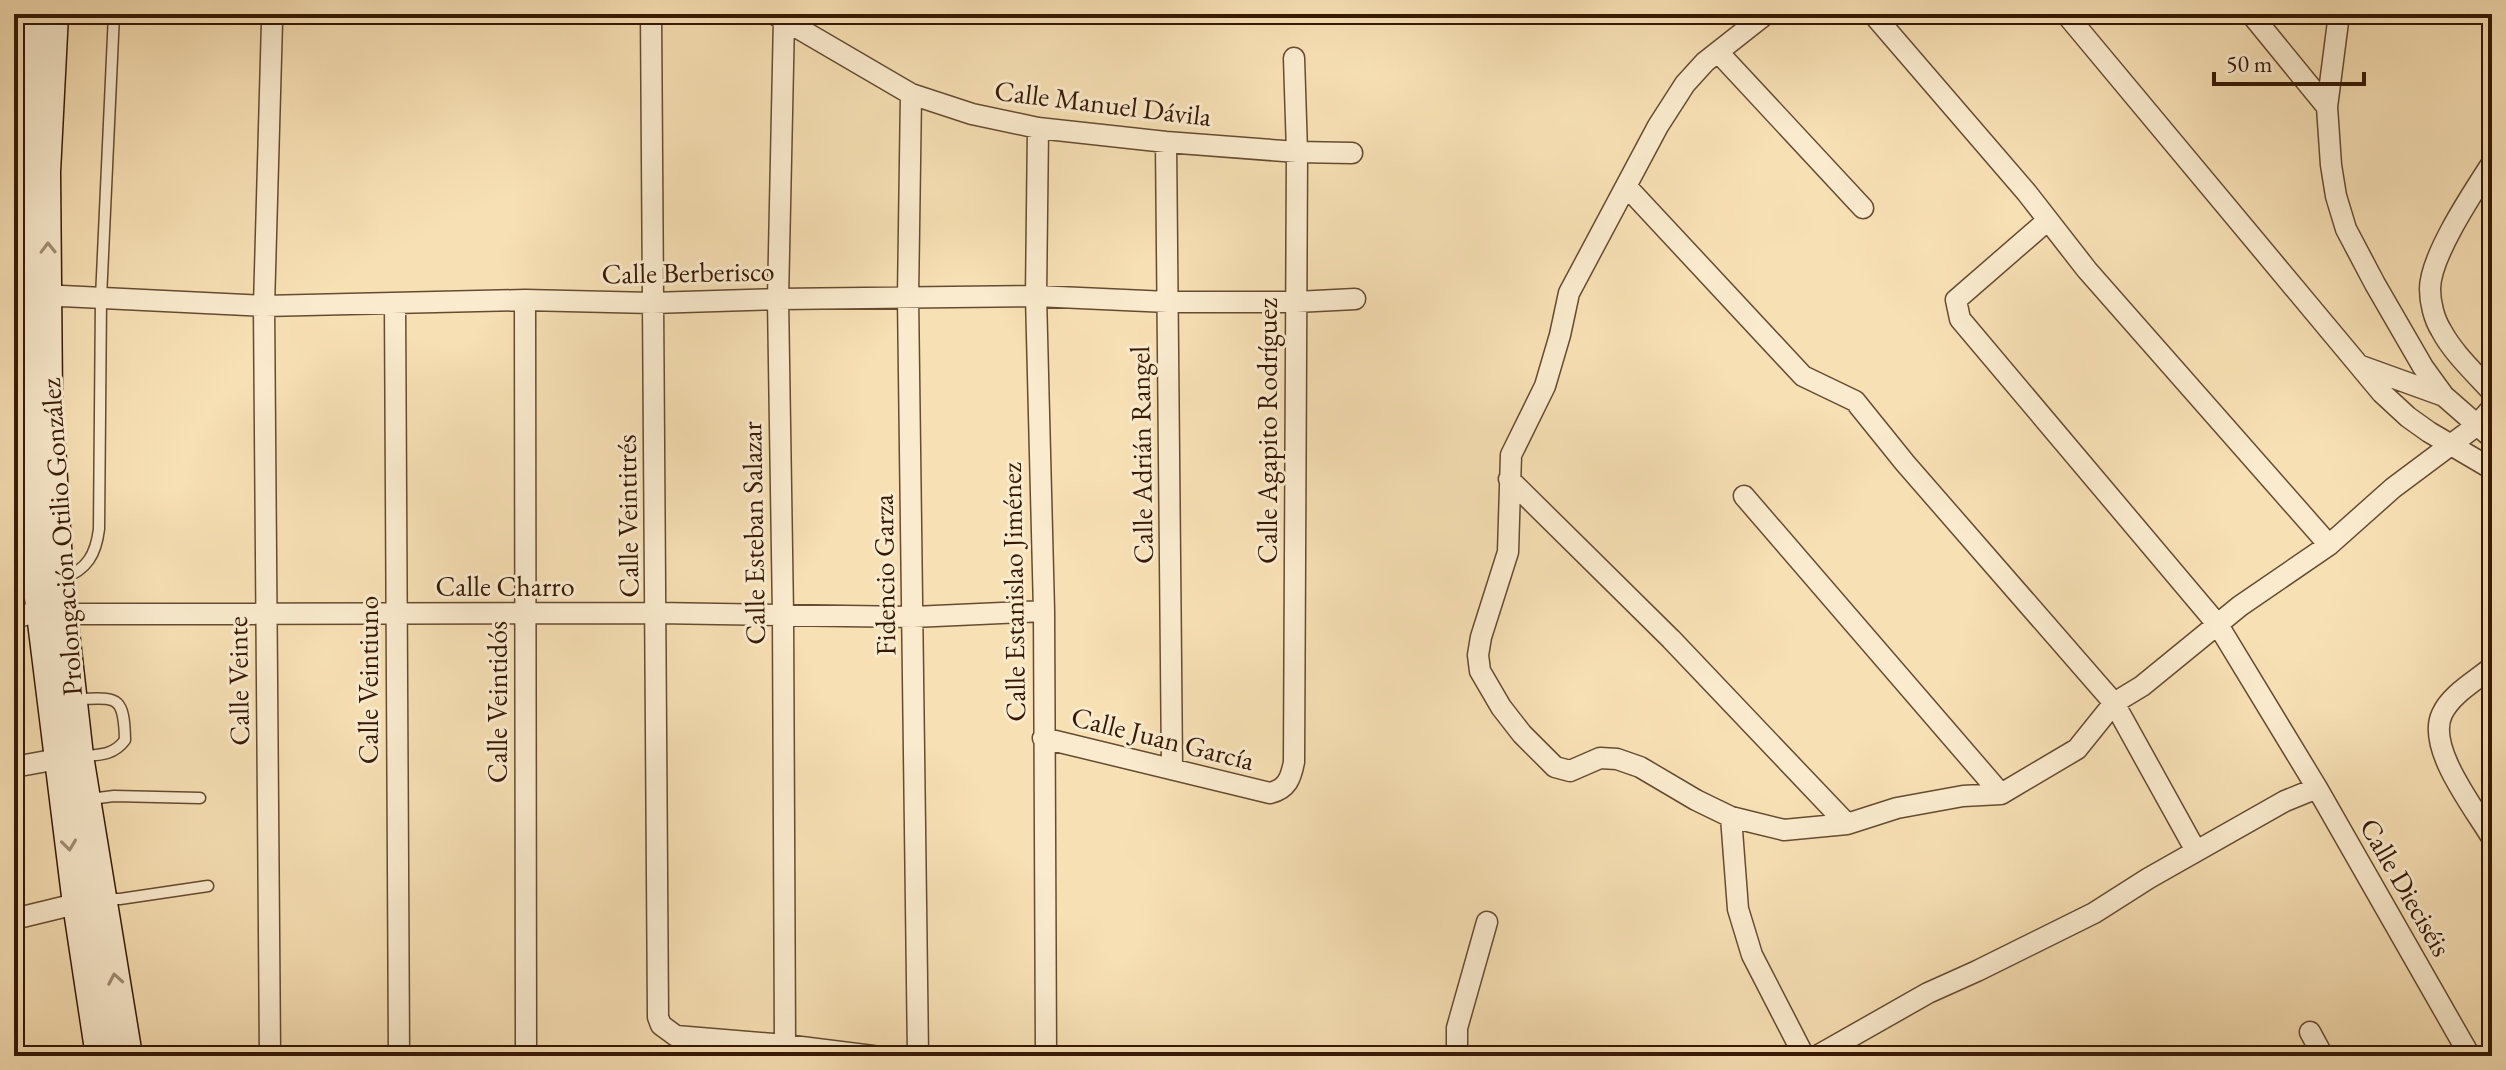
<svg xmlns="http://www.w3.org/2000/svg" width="2506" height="1070" viewBox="0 0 2506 1070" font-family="'EB Garamond',serif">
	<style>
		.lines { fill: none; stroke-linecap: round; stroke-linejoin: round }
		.service-casing { stroke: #664b31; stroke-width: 13 }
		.minor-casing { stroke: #664b31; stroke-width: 23 }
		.secondary-casing { stroke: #361905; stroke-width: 31 }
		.service { stroke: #faebce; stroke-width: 10 }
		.minor { stroke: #faebce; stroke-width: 20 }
		.secondary { stroke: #faebce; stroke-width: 28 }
		.oneway { stroke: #a28c74 }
		.labels { text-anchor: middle; stroke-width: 6; stroke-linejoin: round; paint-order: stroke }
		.street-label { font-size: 28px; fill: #361905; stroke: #faebce }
	</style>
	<rect width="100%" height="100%" fill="#f7e0b4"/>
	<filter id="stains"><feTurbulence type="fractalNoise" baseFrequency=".0025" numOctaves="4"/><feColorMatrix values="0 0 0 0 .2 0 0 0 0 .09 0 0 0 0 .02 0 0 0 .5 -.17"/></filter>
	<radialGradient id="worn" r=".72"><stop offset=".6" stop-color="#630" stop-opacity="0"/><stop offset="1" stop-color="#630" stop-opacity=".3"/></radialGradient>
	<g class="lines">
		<g class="service-casing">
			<path id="service" d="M63 578C87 570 96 554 99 529L101 298 114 14
				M73 699C115 699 124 691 125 740 114 755 100 755 83 756
				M90 799 114 796 200 798
				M103 899H120L208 886"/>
		</g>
		<g class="minor-casing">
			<path id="minor" d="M651 14 658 1017 661 1025 676 1036 785 1045 873 1056
				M774 14 911 94 972 114 1038 128 1166 142 1297 152 1352 153
				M1766 14 1705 62 1685 84 1658 126 1569 293 1560 335 1545 386 1511 455 1508 552 1481 637 1478 655 1480 671 1501 707 1522 734 1555 767 1570 771 1600 758 1617 759 1640 767 1696 800 1731 817 1784 830 1847 824 1897 808 1963 796 2001 794 2077 749 2114 703 2142 686 2240 606 2329 545 2393 488 2476 426 2492 408
				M1873 14 2027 193 2087 270 2329 545
				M2066 14 2382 393 2408 417 2429 432 2492 469
				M2251 14 2327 107
				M2339 14 2327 107 2331 165 2336 196 2346 229 2375 284 2423 367 2444 396 2492 438
				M784 19 778 299 783 615 785 1045
				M1718 52 1863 208
				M911 94 908 297 918 1056
				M1038 128 1036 296 1044 611 1046 1056
				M1166 142 1172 768
				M2492 163C2474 191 2430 256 2430 289 2430 302 2434 319 2441 330 2453 353 2475 373 2492 392
				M1626 186 1803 376 1855 401 1905 463 2114 703 2196 851
				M2048 220 1956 300 1960 319 2218 625 2317 788 2470 1056
				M35 298 62 296 264 306 525 300 652 303 778 299 1036 296 1168 302H1296L1355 299
				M525 300 526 1056
				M395 303 399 1056
				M2361 366 2444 396
				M1509 479 1671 639 1847 824
				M1744 496 2001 794
				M14 618 40 611 77 614 657 613 913 617 1044 611
				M2492 667C2476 681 2451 694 2442 714 2426 748 2475 809 2492 838
				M1043 738 1270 793C1287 789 1291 778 1294 762L1297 152 1294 58
				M14 767 69 757
				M1731 817 1738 909 1752 955 1804 1056
				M14 919 88 901
				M2310 1032 2323 1056
				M270 1056 264 306 272 22
				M1457 1056V1028L1487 922
				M1817 1056 1928 993 1977 971 2094 913 2149 878 2285 801 2317 788"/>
		</g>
		<g class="secondary-casing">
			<path id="secondary" d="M32 14 21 340 28 509 77 904 100 1056
				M54 14 46 172 48 397 59 579 79 756 128 1056"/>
		</g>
		<use href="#service" class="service"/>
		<use href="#minor" class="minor"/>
		<use href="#secondary" class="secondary"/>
	</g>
	<defs><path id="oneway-chevron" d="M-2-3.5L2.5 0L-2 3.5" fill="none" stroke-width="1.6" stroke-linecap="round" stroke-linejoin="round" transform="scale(2)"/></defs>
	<g class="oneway">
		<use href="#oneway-chevron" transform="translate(48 248) rotate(-91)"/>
		<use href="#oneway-chevron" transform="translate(69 845) rotate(83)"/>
		<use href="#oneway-chevron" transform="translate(115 979) rotate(-100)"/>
	</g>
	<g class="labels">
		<g class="street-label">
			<text transform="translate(1103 103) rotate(7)" y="10">Calle Manuel Dávila</text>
			<text transform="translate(688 272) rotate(-1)" y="10">Calle Berberisco</text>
			<text transform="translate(1267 431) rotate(-90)" y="10">Calle Agapito Rodríguez</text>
			<text transform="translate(1141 455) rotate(-91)" y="10">Calle Adrián Rangel</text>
			<text transform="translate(627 516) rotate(-91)" y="10">Calle Veintitrés</text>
			<text transform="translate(753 533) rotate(-91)" y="10">Calle Esteban Salazar</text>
			<text transform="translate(61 537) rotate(-94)" y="10">Prolongación Otilio González</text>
			<text transform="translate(884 575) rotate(-91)" y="10">Fidencio Garza</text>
			<text x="505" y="596">Calle Charro</text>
			<text transform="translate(1013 592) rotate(-91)" y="10">Calle Estanislao Jiménez</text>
			<text transform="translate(368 680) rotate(-90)" y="10">Calle Veintiuno</text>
			<text transform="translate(238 681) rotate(-91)" y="10">Calle Veinte</text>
			<text transform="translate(497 702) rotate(-90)" y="10">Calle Veintidós</text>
			<text transform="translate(1163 738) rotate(14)" y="10">Calle Juan García</text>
			<text transform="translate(2406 887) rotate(60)" y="10">Calle Dieciséis</text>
		</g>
	</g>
	<rect width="2506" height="1070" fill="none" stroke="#f7e0b4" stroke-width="48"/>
	<rect x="16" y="16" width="2474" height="1038" fill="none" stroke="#361905" stroke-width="4"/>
	<rect x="24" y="24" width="2458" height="1022" fill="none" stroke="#361905" stroke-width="2"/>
	<path d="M2214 72v12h150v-12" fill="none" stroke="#361905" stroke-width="4"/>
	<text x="2226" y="72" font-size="24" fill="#361905" stroke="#faebce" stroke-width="6" paint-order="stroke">50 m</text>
	<rect width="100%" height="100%" filter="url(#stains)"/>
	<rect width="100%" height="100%" fill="url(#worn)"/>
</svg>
